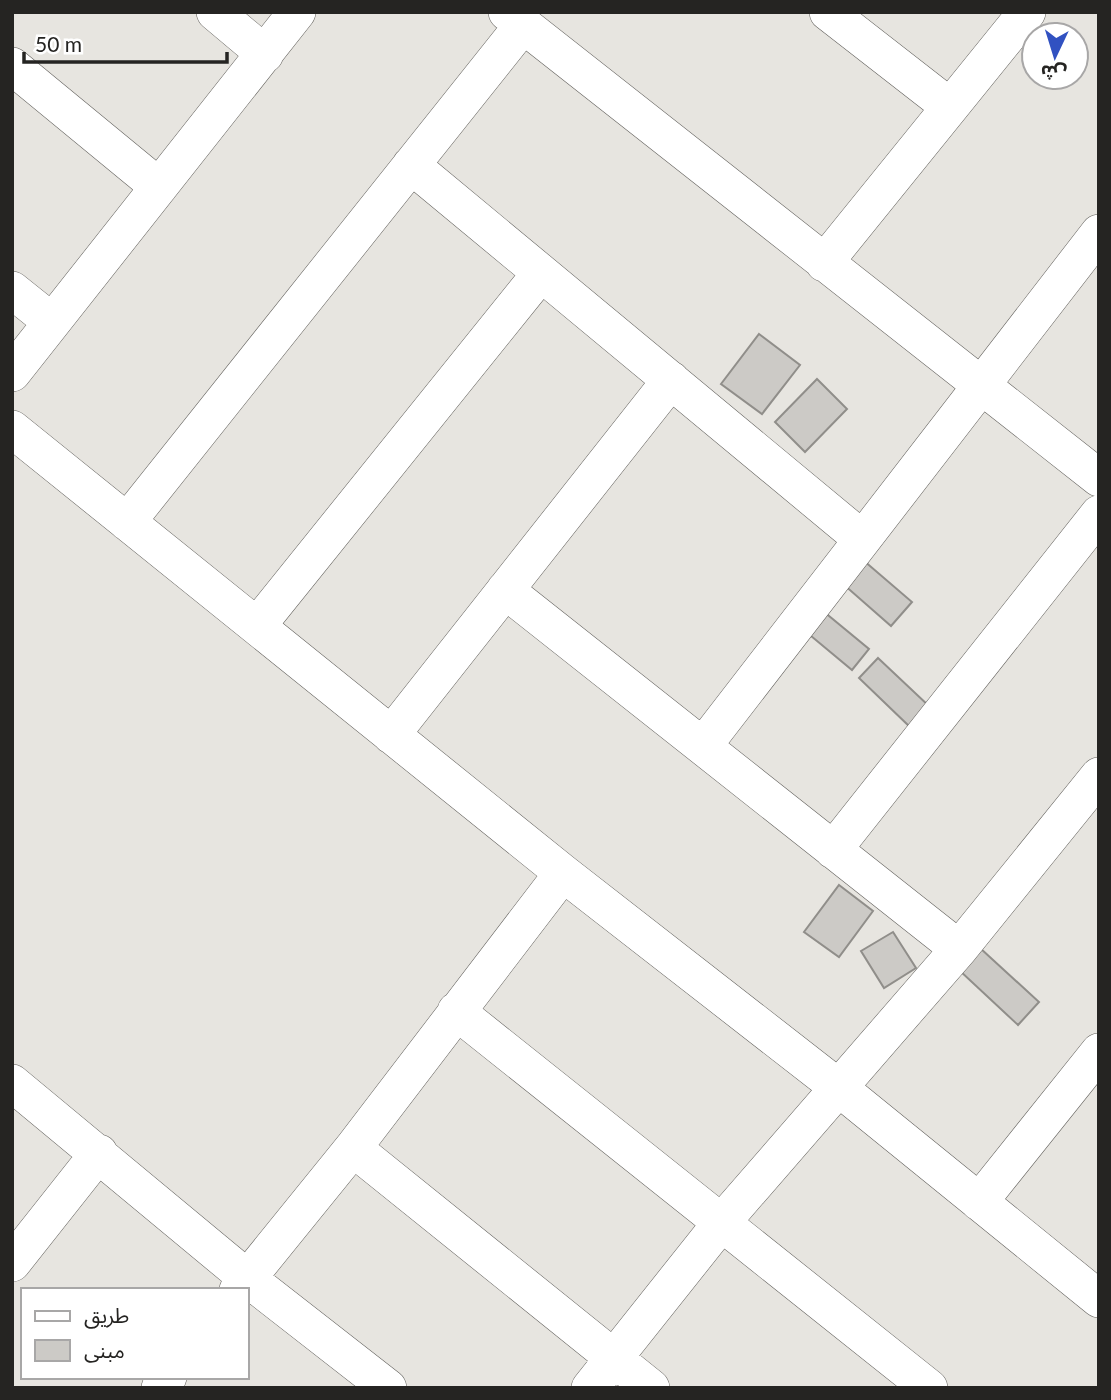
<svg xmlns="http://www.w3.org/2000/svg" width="1111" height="1400" viewBox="0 0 1111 1400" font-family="Lato,'Noto Sans Arabic',sans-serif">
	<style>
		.building { fill: #cccac6; stroke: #908e8a; stroke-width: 2 }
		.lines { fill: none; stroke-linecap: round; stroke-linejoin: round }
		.minor-casing { stroke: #63615d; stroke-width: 38 }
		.minor { stroke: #fff; stroke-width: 37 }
	</style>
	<rect width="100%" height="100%" fill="#e7e5e0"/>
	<path class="building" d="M759 334 800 365 762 414 721 384Z
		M817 379 847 409 805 452 775 422Z
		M863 560 912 602 891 626 843 584Z
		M823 611 869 649 852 670 805 631Z
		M878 658 930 707 910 727 859 678Z
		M839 885 873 911 839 957 804 932Z
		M893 932 916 968 884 988 861 951Z
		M980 948 1039 1002 1018 1025 959 970Z"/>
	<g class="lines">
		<g class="minor-casing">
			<path id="minor" d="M215 12 265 54
				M507 12 1099 478
				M828 12 950 107
				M12 66 159 187
				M411 165 862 539
				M824 263 1027 12
				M12 290 52 322
				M12 373 297 12
				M12 429 563 873 839 1088 1099 1299
				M127 522 523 25
				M505 590 959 949
				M257 626 541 273
				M391 735 671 380
				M703 746 1099 233
				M833 850 1099 514
				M456 1011 929 1388
				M12 1083 247 1278 388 1388
				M353 1148 651 1388
				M979 1202 1099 1052
				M12 1263 99 1153
				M238 1290 353 1148 563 873
				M160 1388 168 1377
				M590 1388 722 1222 959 949 1099 776"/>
		</g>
		<use href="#minor" class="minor"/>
	</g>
	<rect width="1111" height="1400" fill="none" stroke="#252422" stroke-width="28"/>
	<rect x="21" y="1288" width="228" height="91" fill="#ffffff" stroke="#a8a7a7" stroke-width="2"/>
	<rect x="35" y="1311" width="35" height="10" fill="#ffffff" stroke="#a8a7a7" stroke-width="2"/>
	<text x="84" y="1323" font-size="21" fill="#252422">طريق</text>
	<rect x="35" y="1340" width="35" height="21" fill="#cccac6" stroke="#a8a7a7" stroke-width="2"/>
	<text x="84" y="1358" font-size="21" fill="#252422">مبنى</text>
	<g transform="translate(1055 56) rotate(184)"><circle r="33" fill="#ffffff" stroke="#a8a7a7" stroke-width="2"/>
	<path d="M0-5L12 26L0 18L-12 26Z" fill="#3151c1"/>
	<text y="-10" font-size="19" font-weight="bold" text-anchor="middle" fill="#252422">ش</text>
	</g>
	<path d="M24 52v10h203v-10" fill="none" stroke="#252422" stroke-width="3.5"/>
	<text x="35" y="52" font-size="21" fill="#252422" stroke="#ffffff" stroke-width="5" paint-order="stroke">50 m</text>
</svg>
